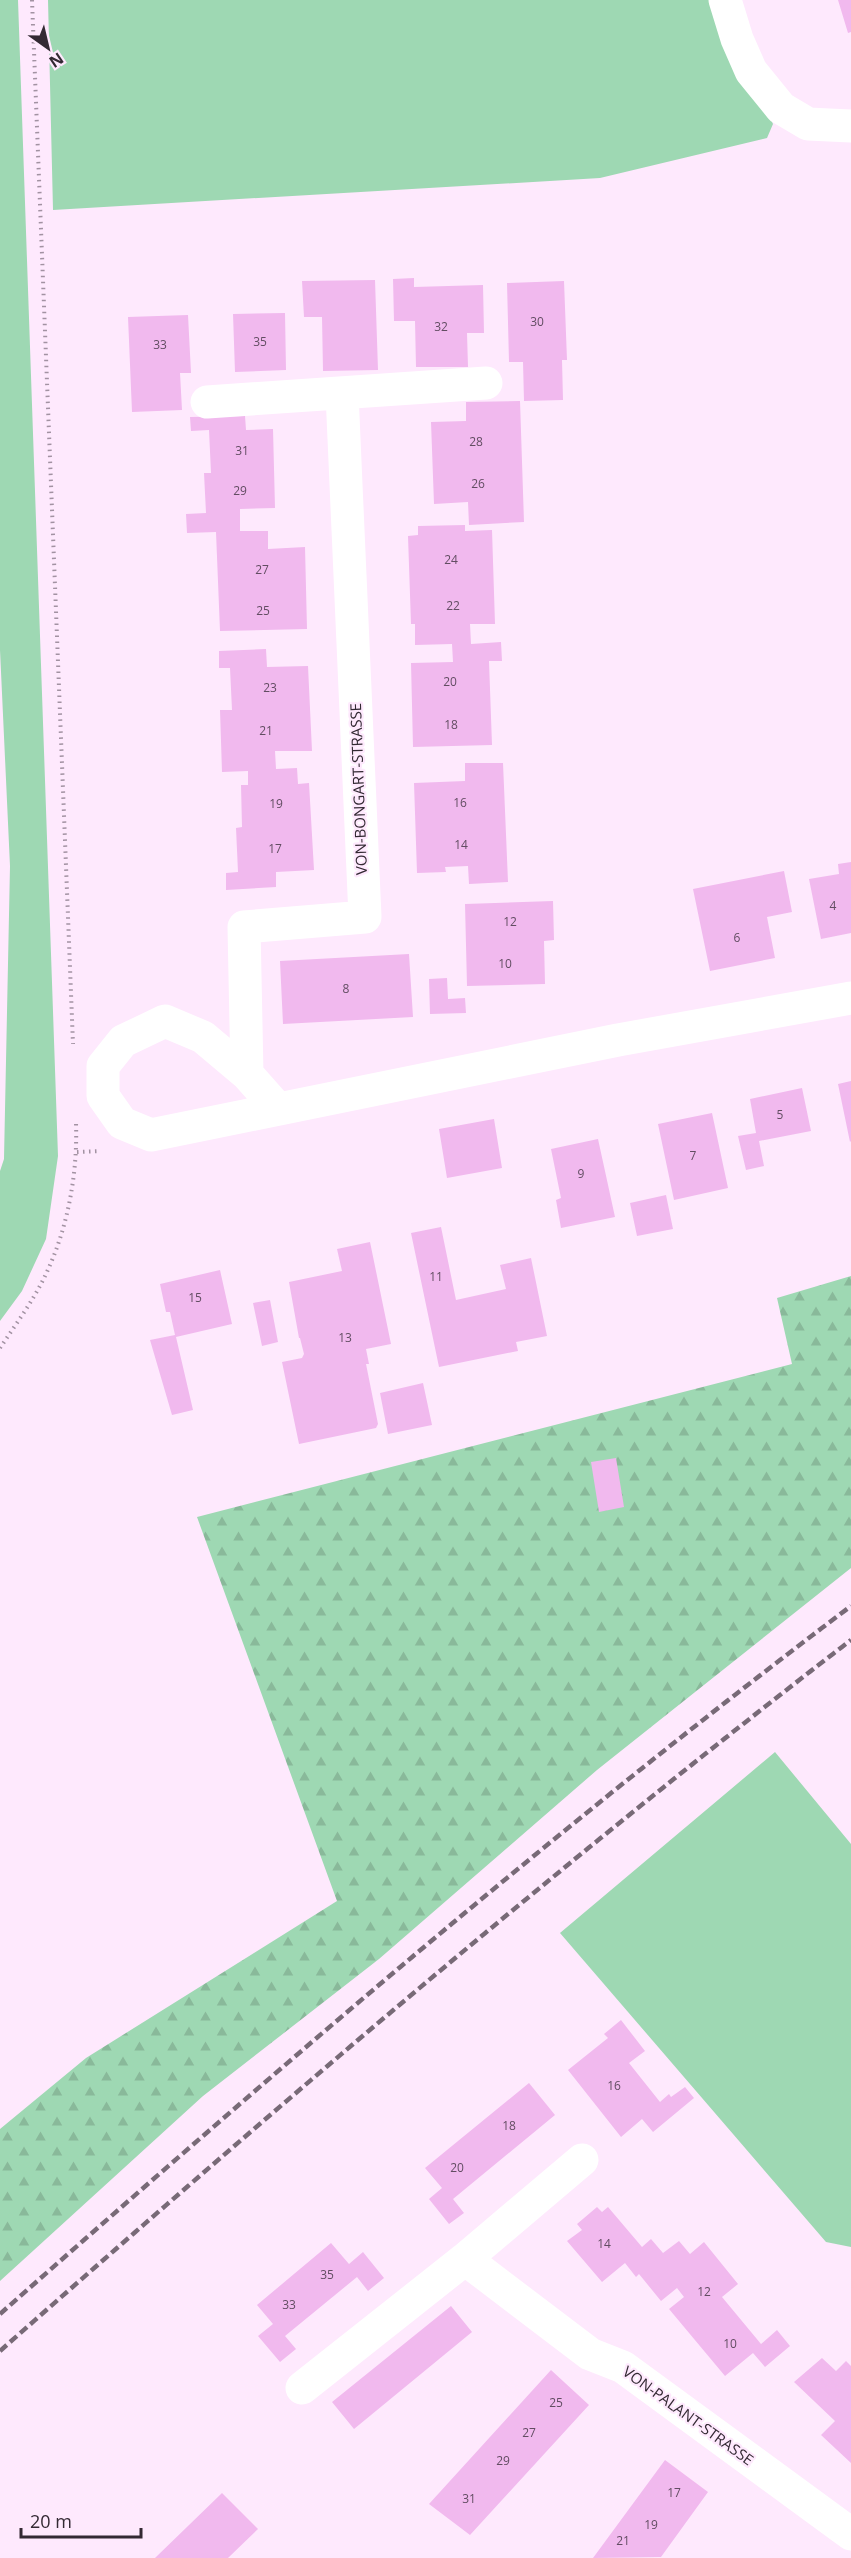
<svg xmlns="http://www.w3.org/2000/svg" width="851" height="2558" viewBox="0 0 851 2558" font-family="'Open Sans',sans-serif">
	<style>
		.green { fill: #9ed8b3 }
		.forest { fill: url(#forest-firs) }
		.building { fill: #f1b9ee }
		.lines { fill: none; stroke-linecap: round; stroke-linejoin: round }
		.path { stroke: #a292a2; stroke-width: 4; stroke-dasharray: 1.5 4.5; stroke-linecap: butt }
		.street { stroke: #fff; stroke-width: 33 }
		.rail { stroke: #786a77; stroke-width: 4.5; stroke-dasharray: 9 4.5; stroke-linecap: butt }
		.labels { text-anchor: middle; stroke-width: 4.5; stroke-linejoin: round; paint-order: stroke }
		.number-label { font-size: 12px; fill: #624d62 }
		.street-label { font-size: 15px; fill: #332933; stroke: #fee9fd }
	</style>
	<defs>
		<pattern id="forest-firs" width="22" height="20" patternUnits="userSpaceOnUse" patternTransform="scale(1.5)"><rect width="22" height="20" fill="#9ed8b3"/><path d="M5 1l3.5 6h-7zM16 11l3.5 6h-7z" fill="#89b99a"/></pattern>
	</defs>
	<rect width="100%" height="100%" fill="#fee9fd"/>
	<path class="green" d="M0 0H18L58 1156 46 1239 22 1291 0 1321V1171L4 1159 10 866 0 650Z
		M48 0H717L773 124 767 138 600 178 53 210Z
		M775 1752 851 1844V2247L826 2242 560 1933Z"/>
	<path class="forest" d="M851 1276V1568L597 1770 379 1959 203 2096 0 2281V2129L86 2058 337 1901 197 1517 792 1364 777 1298Z"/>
	<path class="building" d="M838 0H851V32L848 33Z
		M414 278V287L483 285 484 333H467L468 367H416L415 321H394L393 279Z
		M375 280 378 370 323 371 322 317H304L302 281Z
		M564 281 567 360H562L563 400 524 401 523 362H509L507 283Z
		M285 313 286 370 235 372 233 314Z
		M188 315 191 373H180L182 410 132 412 128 317Z
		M520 401 524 522 469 525 468 502 434 504 431 422 466 421V402Z
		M245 416 246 430 273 429 275 508 240 509V531H268V549L305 547 307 629 220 631 216 532 187 533 186 514 206 513 204 473H211L209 430 191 431 190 417Z
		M465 525V531L492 530 495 624H470L471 644 501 642 502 661H489L492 745 413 747 411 663 453 662 452 644 415 645V624H411L408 536 418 535V526Z
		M266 649 267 667 308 666 312 751H275L276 769 297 768 298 784 309 783 314 870 276 872V887L226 890V873L238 872 236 828 242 827 241 785H248V771L222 772 220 710H232L230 668H219V651Z
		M465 763H503L508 882 469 884 468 866 445 867 446 872 417 873 414 783 465 781Z
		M851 862V933L821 939 809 879 839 874 838 864Z
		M784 871 792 912 767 917 775 958 710 971 693 889Z
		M553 901 554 940 544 941 545 984 467 986 465 904Z
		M409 954 413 1017 283 1024 280 961Z
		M447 978 448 999 465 998 466 1013 430 1014 429 979Z
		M851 1081V1141L850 1142 838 1084Z
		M802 1088 811 1131 759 1141 764 1166 746 1170 738 1136 756 1133 750 1099Z
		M712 1113 728 1188 674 1200 658 1124Z
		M494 1119 502 1168 447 1178 439 1129Z
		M598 1139 615 1217 561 1228 556 1200 561 1198 551 1149Z
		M666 1195 673 1229 637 1236 630 1203Z
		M441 1227 456 1300 506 1289 500 1265 531 1258 547 1336 516 1342 518 1351 439 1367 411 1233Z
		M370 1242 391 1344 366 1349 369 1364H366L378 1424 376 1428 299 1444 282 1362 302 1358 304 1354 300 1338H299L289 1282 342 1271 337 1249Z
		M220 1270 232 1324 176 1337 193 1410 172 1415 150 1340 175 1335 170 1312H166L160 1284Z
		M270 1300 278 1342 262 1346 253 1303Z
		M423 1383 432 1425 388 1434 380 1393Z
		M616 1458 624 1507 599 1512 591 1462Z
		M621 2020 645 2051 629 2063 660 2102 669 2094 671 2097 685 2087 694 2098 653 2132 642 2119 621 2137 568 2070 608 2038 604 2034Z
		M529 2083 555 2115 453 2199 464 2213 449 2224 429 2199 442 2188 425 2168Z
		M597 2207 602 2212 608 2207 642 2247 651 2239 663 2253 679 2241 690 2254 704 2242 738 2284 722 2297 761 2344 777 2330 790 2346 765 2367 753 2353 725 2376 669 2309 684 2297 677 2288 661 2301 639 2274 636 2277 625 2263 602 2282 567 2241 582 2230 577 2224Z
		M331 2243 349 2264 363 2252 384 2278 368 2291 357 2277 285 2336 296 2349 280 2362 258 2336 273 2324 257 2305Z
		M451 2306 472 2332 354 2429 332 2402Z
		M822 2358 836 2371 846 2361 851 2366V2463L821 2435 835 2421 794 2382Z
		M551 2370 589 2405 470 2535 429 2504Z
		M665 2460 708 2492 661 2557 593 2558Z
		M222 2493 258 2529 228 2558H155Z"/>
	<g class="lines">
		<path class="path" d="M32 0 73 1044
			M77 1152 100 1151
			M0 1348C12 1330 25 1312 36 1293 65 1243 78 1180 76 1123"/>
		<path class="street" d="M725 0 737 39 751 71 781 108 808 124 851 126
			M207 402 486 383
			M247 1074 244 927 365 917 342 393
			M278 1109 247 1074 203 1037 165 1021 123 1041 103 1066V1096L122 1123 151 1135 618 1040 851 998
			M465 2259 582 2160
			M302 2388 465 2259 590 2354 623 2367 851 2534"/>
		<path class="rail" d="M0 2314C276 2070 556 1828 851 1606
			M0 2351C277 2106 558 1865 851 1640"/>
	</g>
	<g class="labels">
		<g class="number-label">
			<text x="537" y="326">30</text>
			<text x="441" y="331">32</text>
			<text x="260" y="346">35</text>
			<text x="160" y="349">33</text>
			<text x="476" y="446">28</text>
			<text x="242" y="455">31</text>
			<text x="478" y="488">26</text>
			<text x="240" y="495">29</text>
			<text x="451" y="564">24</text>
			<text x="262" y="574">27</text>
			<text x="453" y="610">22</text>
			<text x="263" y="615">25</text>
			<text x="450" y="686">20</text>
			<text x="270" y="692">23</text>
			<text x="451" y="729">18</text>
			<text x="266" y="735">21</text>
			<text x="460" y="807">16</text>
			<text x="276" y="808">19</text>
			<text x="461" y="849">14</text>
			<text x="275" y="853">17</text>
			<text x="833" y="910">4</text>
			<text x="510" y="926">12</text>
			<text x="737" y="942">6</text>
			<text x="505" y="968">10</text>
			<text x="346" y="993">8</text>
			<text x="780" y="1119">5</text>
			<text x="693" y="1160">7</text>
			<text x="581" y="1178">9</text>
			<text x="436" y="1281">11</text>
			<text x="195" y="1302">15</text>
			<text x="345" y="1342">13</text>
			<text x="614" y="2090">16</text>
			<text x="509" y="2130">18</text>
			<text x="457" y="2172">20</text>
			<text x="604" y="2248">14</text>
			<text x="327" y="2279">35</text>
			<text x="704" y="2296">12</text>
			<text x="289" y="2309">33</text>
			<text x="730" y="2348">10</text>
			<text x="556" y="2407">25</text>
			<text x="529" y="2437">27</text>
			<text x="503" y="2465">29</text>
			<text x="674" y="2497">17</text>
			<text x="469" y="2503">31</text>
			<text x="651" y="2529">19</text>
			<text x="623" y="2545">21</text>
		</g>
		<g class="street-label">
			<text transform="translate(359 789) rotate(-92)" y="5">VON-BONGART-STRASSE</text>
			<text transform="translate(688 2416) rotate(36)" y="5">VON-PALANT-STRASSE</text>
		</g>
	</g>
	<g transform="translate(48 48) rotate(146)" stroke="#fee9fd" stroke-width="4.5" paint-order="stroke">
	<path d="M0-4.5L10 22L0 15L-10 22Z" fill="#332933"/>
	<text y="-9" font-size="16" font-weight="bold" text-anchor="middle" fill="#332933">N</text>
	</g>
	<path d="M21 2528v9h120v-9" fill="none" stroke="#332933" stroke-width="3"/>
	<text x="30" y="2528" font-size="18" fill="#332933" stroke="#fee9fd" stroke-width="4.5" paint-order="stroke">20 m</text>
</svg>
